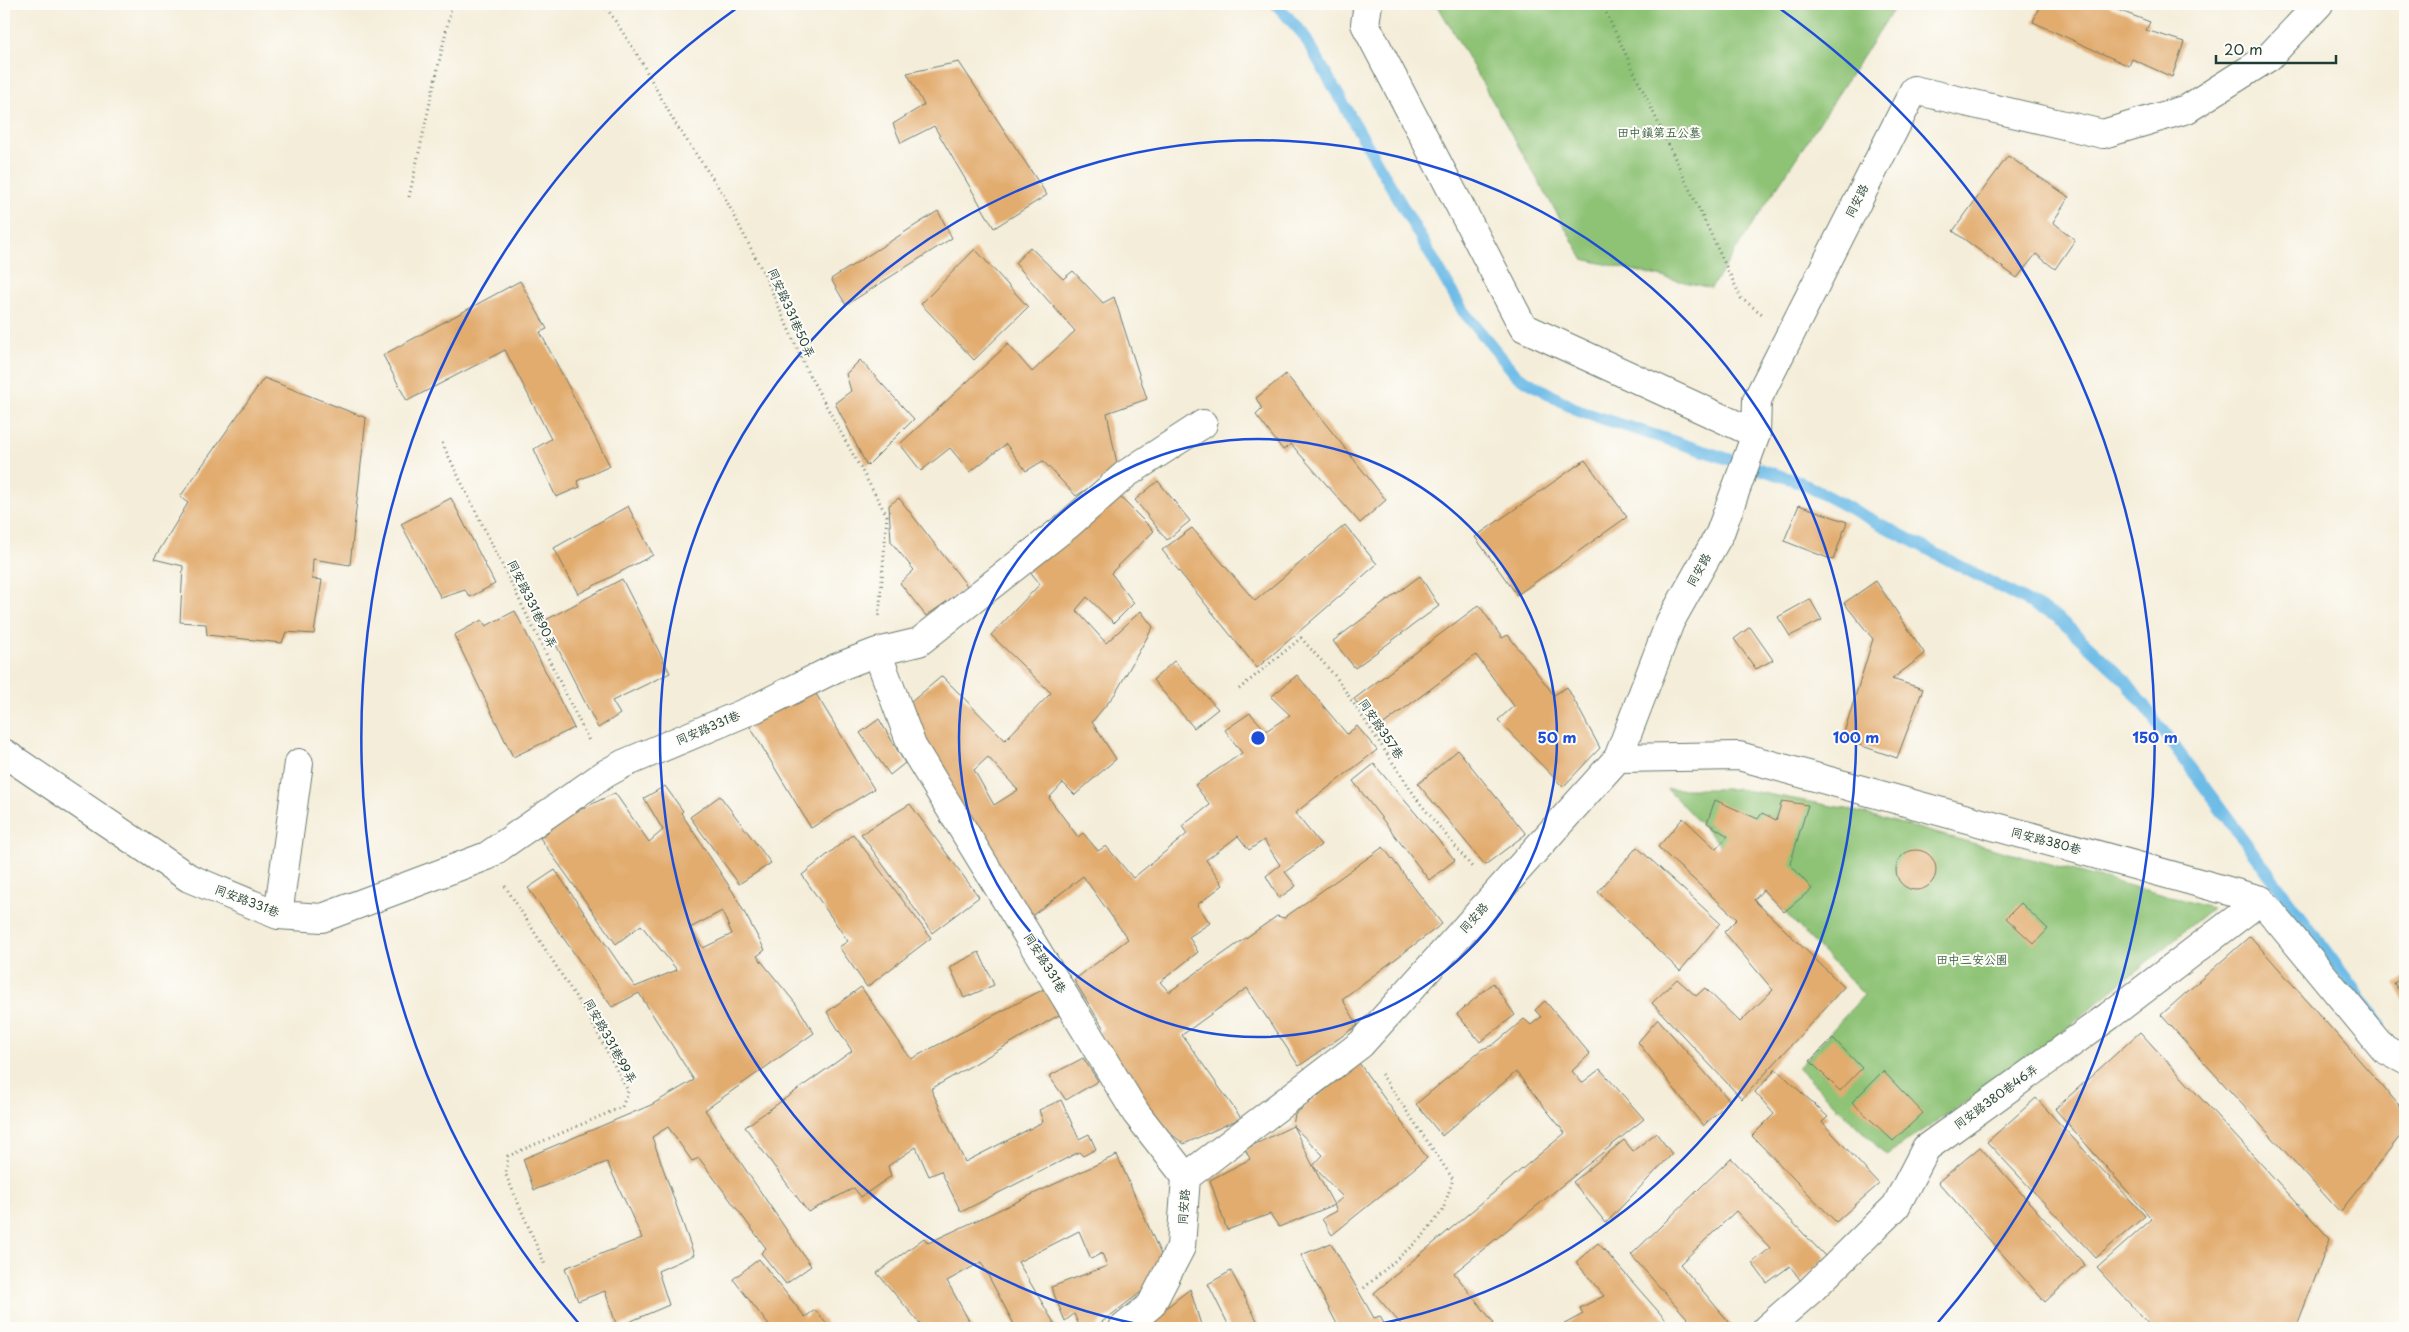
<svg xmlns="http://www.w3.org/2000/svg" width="2409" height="1332" viewBox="0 0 2409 1332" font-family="'Playpen Sans','LXGW WenKai TC',sans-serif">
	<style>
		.green { fill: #8ec376; stroke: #568055 }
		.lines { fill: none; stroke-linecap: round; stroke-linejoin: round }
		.stream { stroke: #6dbbe7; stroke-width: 12 }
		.building { fill: #e2ac6e; fill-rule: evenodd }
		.minor-casing { stroke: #6a7b6e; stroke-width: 30 }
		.path { stroke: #6a7b6e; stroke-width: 3; stroke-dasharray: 1 4; stroke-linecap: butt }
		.minor { stroke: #fff; stroke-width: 28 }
		.ring { fill: none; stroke: #1d4ed8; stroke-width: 2.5 }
		.labels { text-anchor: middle; stroke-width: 4; stroke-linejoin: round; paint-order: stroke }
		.park-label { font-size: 12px; fill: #3b5e44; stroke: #fdfcf7 }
		.street-label { font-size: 12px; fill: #1f3d34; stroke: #fdfcf7 }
		.centre { fill: #1d4ed8; stroke: #fdfcf7; stroke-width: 2.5 }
		.ring-label { font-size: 15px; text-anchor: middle; font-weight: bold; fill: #1d4ed8; stroke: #fdfcf7; stroke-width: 4; stroke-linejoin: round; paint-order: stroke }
	</style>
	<rect width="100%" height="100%" fill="#fdfcf7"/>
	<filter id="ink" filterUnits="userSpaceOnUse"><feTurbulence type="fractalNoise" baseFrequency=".02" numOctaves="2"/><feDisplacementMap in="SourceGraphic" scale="10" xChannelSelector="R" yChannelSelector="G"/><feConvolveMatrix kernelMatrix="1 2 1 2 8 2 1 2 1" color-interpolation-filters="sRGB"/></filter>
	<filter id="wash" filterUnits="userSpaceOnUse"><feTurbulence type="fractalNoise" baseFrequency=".0096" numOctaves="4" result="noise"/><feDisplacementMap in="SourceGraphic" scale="20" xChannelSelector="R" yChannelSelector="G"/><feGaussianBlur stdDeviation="1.12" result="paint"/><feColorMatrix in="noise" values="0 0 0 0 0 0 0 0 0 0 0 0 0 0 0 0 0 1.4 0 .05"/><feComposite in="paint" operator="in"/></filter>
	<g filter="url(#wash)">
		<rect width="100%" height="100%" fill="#f4edd9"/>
		<path class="green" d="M1437 4H1897L1711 288 1583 259Z
			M1667 789H1739L1843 808 2212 908 2026 1062 1886 1155 1798 1068 1864 995Z"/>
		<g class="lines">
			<path class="stream" d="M1276 4 1303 34 1463 311 1516 375 1579 411 1800 482 2057 617 2126 681 2380 1024"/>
		</g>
		<g id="blocks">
			<path class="building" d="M2040 4H2102L2150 22 2146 30 2184 42 2172 77 2132 59 2129 66 2033 22Z
				M959 62 1047 195 994 228 934 126 901 143 893 124 924 105 907 73Z
				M2008 156 2069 197 2053 222 2075 240 2055 269 2036 254 2017 278 1953 231Z
				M938 211 952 238 846 305 831 279Z
				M1030 247 1063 279 1073 271 1103 303 1114 297 1147 399 1107 413 1118 469 1076 496 1043 461 1026 471 1006 444 970 472 950 448 921 471 900 444 1008 344 1032 372 1075 331 1015 263Z
				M975 249 1028 307 974 360 921 304Z
				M520 281 547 329 540 332 610 466 577 481 580 487 556 497 534 449 551 439 505 350 407 401 383 355Z
				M860 360 914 419 867 466 835 403 851 391 846 374Z
				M1286 374 1386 500 1360 523 1291 444 1283 450 1256 415 1262 409 1256 398Z
				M264 378 366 418 350 565 313 559 312 579 322 580 314 634 286 632 282 643 207 635 206 624 180 622 183 566 154 559 188 503 180 497Z
				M1585 460 1627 517 1517 595 1475 537Z
				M1158 481 1190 521 1167 540 1135 500Z
				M1119 496 1154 531 1111 573 1134 603 1114 623 1087 597 1076 610 1106 643 1141 611 1153 627 1115 694 1092 722 1116 759 1075 795 1063 783 1049 798 1078 837 1083 833 1098 851 1106 846 1133 878 1187 834 1182 826 1210 805 1195 785 1242 753 1225 730 1250 713 1266 731 1290 715 1271 697 1297 675 1347 734 1357 726 1377 750 1295 813 1321 845 1285 872 1296 886 1279 898 1266 876 1280 865 1264 840 1249 850 1238 836 1206 860 1223 885 1197 905 1210 923 1189 937 1198 952 1160 982 1169 992 1277 916 1284 918 1383 847 1442 924 1342 999 1358 1025 1299 1066 1247 988 1182 1035 1241 1118 1184 1144 1157 1123 1098 1033 1104 1029 1074 980 1128 939 1083 876 1028 919 904 708 942 676 1005 740 1051 693 991 635 1040 584 1025 565ZM988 757 1018 790 994 805 974 770Z
				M451 498 495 584 470 597 465 590 441 598 401 524Z
				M899 498 968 587 926 616 900 583 914 570 891 542 889 505Z
				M1799 505 1847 522 1833 560 1784 541Z
				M628 506 653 555 578 594 554 548Z
				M1345 525 1377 564 1257 668 1162 550 1192 528 1255 601Z
				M1420 576 1439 606 1355 668 1333 641Z
				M622 579 670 673 612 701 620 714 598 728 544 621Z
				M1876 581 1925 654 1892 679 1923 689 1897 758 1842 739 1873 639 1844 603Z
				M1810 599 1822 620 1790 636 1778 617Z
				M1479 605 1502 638 1508 635 1554 695 1567 687 1600 748 1563 787 1498 720 1514 706 1476 655 1377 729 1354 699Z
				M515 611 574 728 513 757 454 635 482 620 486 626Z
				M1750 627 1773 660 1756 669 1734 639Z
				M1174 661 1218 709 1194 728 1153 680Z
				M813 689 874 789 811 828 749 725Z
				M879 719 905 763 890 775 860 733Z
				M1458 750 1526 834 1485 865 1418 784Z
				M1374 764 1455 860 1429 880 1353 781Z
				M665 786 683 811 681 813 733 892 765 950 757 956 796 1004 814 1033 705 1110 811 1266 786 1284 761 1253 766 1248 699 1158 692 1161 668 1127 652 1137 694 1255 658 1271 669 1305 617 1327 605 1291 578 1301 565 1268 642 1238 607 1162 534 1190 523 1159 651 1105 694 1080 639 993 612 1007 528 888 555 870 635 987 677 970 641 925 616 944 540 838 571 814 615 793 649 842 663 830 644 798ZM722 911 732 934 703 948 690 928Z
				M720 796 771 863 739 884 690 817Z
				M1715 800 1758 819 1762 813 1776 820 1782 801 1808 805 1790 864 1812 889 1784 912 1763 890 1754 900 1844 987 1742 1099 1652 1003 1677 979 1696 996 1705 988 1740 1022 1773 990 1724 932 1737 919 1658 847 1683 818 1716 849 1728 836 1707 823Z
				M910 804 979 897 932 933 861 834Z
				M853 834 931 938 867 987 839 947 848 941 802 875Z
				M1637 847 1720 923 1680 971 1598 892Z
				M1896 870a20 20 0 1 1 40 0a20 20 0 1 1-40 0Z
				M2021 903 2048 929 2034 944 2006 918Z
				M2250 936 2405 1112V1130L2340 1212 2161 1015Z
				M979 952 994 985 964 998 950 967Z
				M2405 976V1001L2394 983Z
				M1493 983 1515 1015 1480 1042 1457 1014Z
				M861 987 911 1059 1044 989 1059 1015 931 1089 965 1162 1043 1122 1039 1110 1061 1100 1079 1139 1089 1134 1096 1149 1083 1156 1079 1152 961 1212 941 1171 929 1176 916 1147 888 1166 891 1176 861 1197 854 1188 808 1212 745 1127 852 1051 827 1012Z
				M1545 1001 1590 1054 1572 1071 1582 1083 1600 1069 1644 1119 1454 1273 1494 1323 1488 1328H1404L1374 1293 1565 1133 1516 1072 1442 1136 1416 1104 1482 1049 1493 1045 1524 1019 1531 1025 1541 1017 1535 1010Z
				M1658 1019 1730 1101 1703 1126 1638 1042Z
				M2140 1032 2330 1239 2296 1328H2152L2097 1268 2152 1219 2055 1109Z
				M1833 1038 1862 1068 1840 1091 1810 1061Z
				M1083 1058 1098 1081 1066 1100 1049 1076Z
				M1359 1063 1427 1158 1332 1235 1322 1219 1337 1211 1334 1205 1279 1227 1270 1214 1227 1230 1210 1180 1250 1159 1245 1149 1293 1126 1295 1114ZM1293 1126 1323 1155 1313 1166ZM1313 1166 1343 1197 1334 1205Z
				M1776 1069 1828 1117 1822 1122 1879 1184 1836 1222 1752 1136 1774 1114 1755 1092Z
				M1883 1071 1923 1113 1893 1141 1852 1102Z
				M2036 1098 2145 1216 2096 1258 1987 1142Z
				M1656 1133 1672 1154 1606 1223 1573 1182 1624 1140 1633 1151Z
				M1980 1147 2085 1265 2045 1302 1938 1182Z
				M1117 1155 1165 1264 1161 1277 1094 1328H1080L1074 1314 1065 1321 1051 1287 1107 1266 1102 1253 1091 1259 1079 1231 1018 1262 1057 1328H1016L981 1262 947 1281 973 1328H924L877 1273 924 1238 928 1243Z
				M1731 1158 1826 1257 1801 1281 1790 1266 1767 1283 1752 1263 1770 1248 1736 1211 1680 1264 1734 1328H1696L1631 1255Z
				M1331 1243 1374 1318 1380 1316 1386 1328H1339L1301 1255Z
				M1598 1243 1673 1328H1557L1583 1314 1580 1308 1604 1296 1576 1262Z
				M759 1259 805 1317 815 1310 830 1328H771L733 1279Z
				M1231 1271 1261 1328H1230L1208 1284Z
				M1190 1289 1202 1328H1141Z"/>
		</g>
	</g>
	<g filter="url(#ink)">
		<use href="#blocks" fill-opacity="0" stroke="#6a7b6e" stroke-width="1"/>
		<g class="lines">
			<g class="minor-casing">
				<path id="minor" d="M1368 4 1365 24 1523 327 1756 434
					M877 652 919 642 1068 525 1126 474 1203 424
					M4 753 189 878 278 915 322 918 487 856 605 774 623 764 756 708 838 667 877 652 912 746 1136 1113 1186 1177
					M1618 758 1739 756 2261 900 2384 1049 2405 1060
					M278 915 299 763
					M1123 1328 1151 1305 1181 1247 1186 1177 1361 1044 1618 758 1670 622 1720 533 1756 434 1757 400 1914 90 2103 134 2187 109 2269 57 2319 4
					M1767 1328 1811 1290 1896 1206 1926 1148 2109 1016 2261 900"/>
			</g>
			<path class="path" d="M604 4 637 54 675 123 723 194 766 278 807 371 887 516 879 617
				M1602 4 1741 298 1762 314
				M409 197 452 4
				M442 443 590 743
				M1239 689 1301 638 1336 677 1419 802 1472 867
				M505 886 591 1021 628 1091 622 1107 508 1156 506 1175 545 1265
				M1364 1288 1423 1236 1443 1210 1453 1179 1380 1072"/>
			<use href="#minor" class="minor"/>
		</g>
	</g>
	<g class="ring">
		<circle cx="1258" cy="738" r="299"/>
		<path d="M1159 1328A598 598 0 1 1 1357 1328"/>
		<path d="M581 1326A897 897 0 0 1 737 8M1779 8A897 897 0 0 1 1935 1326"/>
	</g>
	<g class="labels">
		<g class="park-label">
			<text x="1659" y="137">田中鎮第五公墓</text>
			<text x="1972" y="964">田中三安公園</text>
		</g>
		<g class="street-label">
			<text transform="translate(1857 201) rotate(-63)" y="4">同安路</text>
			<text transform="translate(791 313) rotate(66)" y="4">同安路331巷50弄</text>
			<text transform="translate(1699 570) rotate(-61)" y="4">同安路</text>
			<text transform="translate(532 604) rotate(64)" y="4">同安路331巷90弄</text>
			<text transform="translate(708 728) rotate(-23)" y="4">同安路331巷</text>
			<text transform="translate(1381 729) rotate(56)" y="4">同安路357巷</text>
			<text transform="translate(2046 841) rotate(15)" y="4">同安路380巷</text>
			<text transform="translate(247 901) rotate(21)" y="4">同安路331巷</text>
			<text transform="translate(1474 918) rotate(-48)" y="4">同安路</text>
			<text transform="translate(1045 963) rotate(58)" y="4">同安路331巷</text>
			<text transform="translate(610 1041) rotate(61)" y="4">同安路331巷99弄</text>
			<text transform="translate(1996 1097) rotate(-36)" y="4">同安路380巷46弄</text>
			<text transform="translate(1184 1207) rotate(-86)" y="4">同安路</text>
		</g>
	</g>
	<circle cx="1258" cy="738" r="8" class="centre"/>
	<g class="ring-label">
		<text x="1557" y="743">50 m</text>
		<text x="1856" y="743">100 m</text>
		<text x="2155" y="743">150 m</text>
	</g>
	<rect width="2409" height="1332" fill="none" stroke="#fdfcf7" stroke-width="20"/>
	<path d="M2216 55v8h120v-8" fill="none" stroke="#1f3d34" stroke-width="2.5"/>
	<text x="2224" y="55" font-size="15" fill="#1f3d34" stroke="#fdfcf7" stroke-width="4" paint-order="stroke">20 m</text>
</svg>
